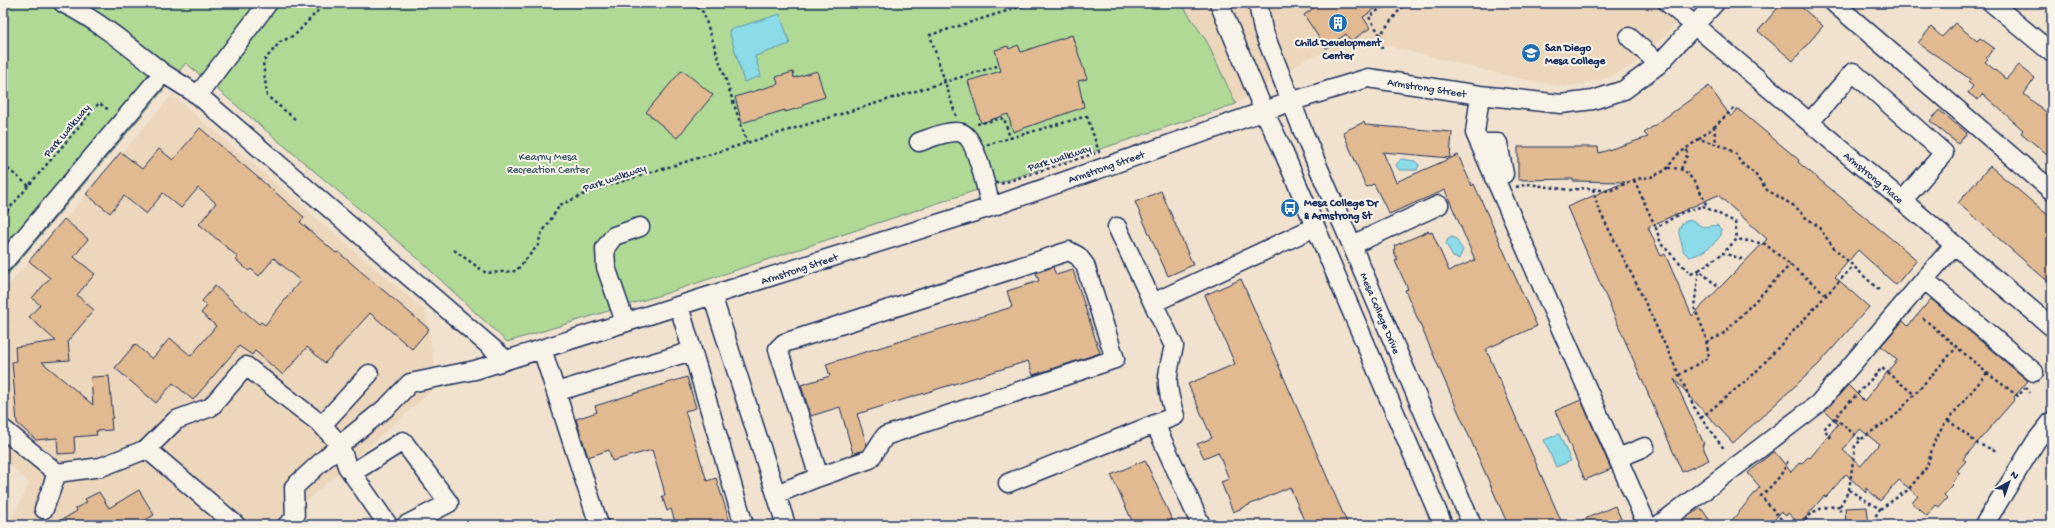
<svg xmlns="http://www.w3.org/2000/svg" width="2055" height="528" viewBox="0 0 2055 528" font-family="'Gochi Hand',sans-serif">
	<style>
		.built { fill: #ecd6bc }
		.green { fill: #b0d996; stroke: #66847a }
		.water { fill: #8cdbe9; stroke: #5f96b1 }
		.building { fill: #e1ba91; stroke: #1b2f5e; fill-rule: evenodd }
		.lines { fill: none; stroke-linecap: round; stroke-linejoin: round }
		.minor-casing { stroke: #1b2f5e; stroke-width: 21 }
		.path { stroke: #1b2f5e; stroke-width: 2.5; stroke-dasharray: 3 3; stroke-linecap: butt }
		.minor { stroke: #f7f3e8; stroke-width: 18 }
		.labels { text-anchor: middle; stroke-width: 4; stroke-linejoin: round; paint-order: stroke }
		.poi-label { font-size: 11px; font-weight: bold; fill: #1b2f5e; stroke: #f7f3e8; text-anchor: start }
		.street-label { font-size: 11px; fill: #1b2f5e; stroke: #f7f3e8 }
		.park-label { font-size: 11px; fill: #405a6c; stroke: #f7f3e8 }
	</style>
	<rect width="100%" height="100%" fill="#f0e2ce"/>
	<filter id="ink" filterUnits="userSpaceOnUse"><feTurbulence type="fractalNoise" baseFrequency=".025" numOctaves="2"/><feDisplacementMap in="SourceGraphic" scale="8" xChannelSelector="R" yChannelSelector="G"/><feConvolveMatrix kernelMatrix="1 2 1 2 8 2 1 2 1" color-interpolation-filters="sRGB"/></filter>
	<g filter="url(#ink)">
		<path class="built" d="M1181 3H1692L1669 31 1635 64 1608 78 1565 87 1513 77 1387 46 1344 48 1308 58 1236 104 1207 42Z
			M172 95 425 311 438 385 305 502 307 525H14L12 518 30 484 3 458V339L10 327 3 319V292Z"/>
		<path class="green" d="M3 3H1181L1207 42 1236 104 667 293 507 342 415 256 186 63 3 280Z"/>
		<path class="water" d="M780 14 790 44 755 56 761 76 744 82 729 30Z
			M1401 159 1415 161 1419 165 1417 170H1399L1396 165Z
			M1690 220 1703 227 1717 225 1721 229V235C1714 245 1701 255 1689 257L1683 251C1683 239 1673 233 1684 222Z
			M1452 237 1455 238 1463 250 1459 259 1453 257 1446 244 1448 239Z
			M1559 434 1571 461 1556 467 1544 440Z"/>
		<path class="building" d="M1321 3H1384L1363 17 1370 28 1351 41 1346 34 1326 48 1304 15Z
			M1782 3H1797L1823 26 1793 61 1758 31Z
			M1955 23 1977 41 1980 38 1994 48 1986 58 1988 59 1985 62 2006 79 2019 65 2035 78 2024 94 2052 117V158L2021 133 2023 130 1983 94 1978 100 1968 93 1973 86 1968 82 1970 79 1918 43 1931 27 1942 37Z
			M1072 35 1087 79 1078 81 1084 107 1013 132 1008 114 981 123 968 81 1001 71 995 50 1008 46 1009 49 1018 45 1021 52Z
			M682 70 713 95 677 138 646 112Z
			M817 71 825 97 803 104V107L785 112V110L742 123 735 97 778 84 776 77 793 72 794 78Z
			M1709 86 1731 117 1738 109 1799 160 1798 162 1917 260 1896 285 1858 250 1835 277 1869 307 1818 365 1733 443 1674 379 1704 444 1702 445 1709 460 1682 472 1567 207 1625 182 1573 181V179L1518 180V147H1598L1599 153 1648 137 1644 133ZM1718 195 1767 239 1692 316 1665 254 1661 256 1648 227Z
			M1939 110 1967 133 1958 144 1930 121Z
			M1364 122 1365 125 1452 132 1450 158 1383 152 1396 182 1458 155 1472 186 1474 184 1537 326 1486 349 1563 525H1508L1405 290 1408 289 1395 261 1398 260 1393 250 1395 249 1394 246 1429 231 1430 233 1432 232 1449 271 1475 260 1445 190 1389 214 1374 184 1366 187 1343 132Z
			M200 128 304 217 300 222 336 253 338 252 429 329 412 349 370 313 325 363 307 347 283 375 255 351 252 355 239 346 193 400 173 383 156 403 115 368 135 344 152 359 170 338 191 356 216 326 201 313 207 306 202 301 215 286 259 324 261 322 265 325 300 281 274 258 259 276 251 269 249 271 236 260 238 257 199 224 216 203 198 188 181 208 163 193 146 214 124 196 110 213 86 194 121 152 142 169 159 149 173 160Z
			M1990 166 2050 217 2052 285 1958 203Z
			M1161 191 1193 265 1168 276 1135 202Z
			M64 219 88 239 74 257 95 274 77 295 94 310 68 341 70 360 42 362 93 405 91 377 109 376 113 418H111L112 430 96 431 97 435 74 437 75 453 58 454 57 438 36 440 17 423 12 362 16 361 15 347 56 341 29 317 40 305 32 298 50 278 29 261Z
			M1053 267 1056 275 1073 270 1100 353 1033 375 1028 361 857 414 867 445 863 450 853 454 840 407 811 416 801 385 830 376 826 364 1012 307 1007 291 1039 281 1036 273Z
			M1241 279 1348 525H1306L1290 487 1233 512 1221 482 1229 479 1218 452 1204 458 1197 444 1212 438 1188 384 1235 364 1205 295Z
			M1931 299 2028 381 2014 397 2015 399 1963 459 1966 461 1957 471 1960 473 1951 483 1953 485 1944 495 1947 498 1939 507 1936 505 1927 516 1912 503 1918 496 1899 480 1880 501 1866 488V493L1846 474 1826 497 1824 496 1800 524 1788 513 1786 516 1781 512 1770 525H1728L1760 487 1748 473 1774 451 1791 472 1800 462 1802 463 1808 457 1810 458 1838 424 1825 411 1848 385 1864 401 1897 360 1881 346 1903 321 1908 326ZM1860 429 1879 444 1861 466 1843 450Z
			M687 377 696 408 685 411 707 481 716 478 731 525H676L671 509 667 511 662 496H665L663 486 652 450 612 461 609 450 588 457 576 419 597 412 595 406Z
			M1581 400 1611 469 1585 480 1555 411Z
			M1145 460 1173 522 1165 525H1134L1111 475Z
			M139 490 154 515 137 525H53L77 511 76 508 87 502 85 499 99 492 109 508Z
			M1615 506 1624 525H1571Z
			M1867 507 1869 525H1846L1845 508Z
			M1701 508 1713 525H1676L1685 518Z"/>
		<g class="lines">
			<g class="minor-casing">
				<path id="minor" d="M63 3C99 21 131 48 163 73
					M1219 3 1264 111 1280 144 1443 525
					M1258 3 1263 30 1304 134 1472 525
					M1668 3 2052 327
					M1834 3 2052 191
					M1992 3 2052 53
					M1629 37 1659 64
					M198 95 268 3
					M1480 95 1475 133 1647 525
					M1810 122 1853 72 1944 153 1902 201
					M919 142C931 138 950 129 962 133 976 138 987 192 991 207
					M1479 143H1498L1504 174 1494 178
					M1117 227 1153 303 1315 227
					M1352 245 1439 205
					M3 263 163 73 198 95 506 360
					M1925 280 2034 372
					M712 295 786 525
					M679 306 744 525
					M625 322 606 267 605 248 614 236 640 227
					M542 349 599 525
					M556 392 692 351
					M1155 424 1201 525
					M322 425 369 374
					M3 429 57 473
					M1618 458 1645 447
					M352 473 403 441 449 503 406 525
					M1008 483 1175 416C1165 384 1166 378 1174 346L1153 303
					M776 494 819 477 778 349 784 343 1069 251 1078 256 1085 265 1115 359 885 436 870 459 819 477
					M44 509 57 473 101 467 147 449
					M236 525 147 449 176 420 211 407 246 366 322 425 340 445 347 466 388 525
					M287 525 295 520 294 487 340 445 388 406 410 383 475 370 991 207 1293 101 1368 78 1480 95 1561 104 1593 100 1624 90 1659 64 1715 3
					M1659 525 1818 404 1954 245
					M1984 525 2036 441 2052 421"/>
			</g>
			<path class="path" d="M692 3 703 12 747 143
				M1380 35 1369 17 1388 3
				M1382 49 1380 35 1405 3
				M956 116 930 35 1032 3
				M1087 116 1099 152 1000 184 993 182 982 146Z
				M295 119 267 96 263 62 280 42 295 35 325 3
				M977 124 1004 118 1010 138
				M1714 127 1735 107
				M1699 139 1714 127 1716 143
				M3 165 29 186
				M1668 168C1672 168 1676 168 1680 169 1692 173 1703 196 1707 207
				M1681 169 1688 153 1686 149
				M1634 180 1656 228
				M1516 187 1528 184 1570 190 1586 188 1609 191 1636 179 1651 177 1666 170 1677 155 1699 139 1725 147 1736 154 1740 162 1755 174 1767 190 1796 207 1805 217 1818 226 1833 247 1880 291
				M1593 189 1598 208 1636 283 1697 413 1725 450
				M3 216 99 103 110 111
				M454 250 486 273 516 271 539 244 540 236 560 205 594 190 997 66
				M1742 259 1723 253 1737 239 1765 244 1827 295
				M1699 270 1691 274 1661 244 1656 228 1681 213 1703 206 1735 222 1737 239
				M1717 286 1699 270 1723 253
				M1923 318 1987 373 2018 396 2025 388
				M1706 342 1722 335 1790 265
				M1679 375 1709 357 1705 334 1694 307 1699 271
				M2026 387 2030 393
				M1701 418 1754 374 1853 266
				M1835 418 1861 440
				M1948 420 1978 444 1997 451
				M1831 438 1824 429 1882 368 1915 395
				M1849 490 1855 446 1865 436 1895 416 1957 347
				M1840 506 1849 490 1880 509 1875 517 1873 525
				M1880 509 1908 490 1927 467 1934 442 1944 425 1987 373
				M1783 525 1781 519 1761 496C1771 486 1786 473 1788 458
				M1801 525C1814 509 1820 507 1840 506V512"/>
			<use href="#minor" class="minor"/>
		</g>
	</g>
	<defs>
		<g id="building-disc" transform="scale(1)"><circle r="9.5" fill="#1f6fb2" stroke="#f7f3e8"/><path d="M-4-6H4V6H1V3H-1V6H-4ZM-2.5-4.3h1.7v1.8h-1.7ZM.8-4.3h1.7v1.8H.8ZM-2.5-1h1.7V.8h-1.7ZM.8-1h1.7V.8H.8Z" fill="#fff"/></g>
		<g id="university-disc" transform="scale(1)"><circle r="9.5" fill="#1f6fb2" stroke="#f7f3e8"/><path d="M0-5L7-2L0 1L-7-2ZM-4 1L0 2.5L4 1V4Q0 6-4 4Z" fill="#fff"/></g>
		<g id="bus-disc" transform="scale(1)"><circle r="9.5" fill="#1f6fb2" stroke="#f7f3e8"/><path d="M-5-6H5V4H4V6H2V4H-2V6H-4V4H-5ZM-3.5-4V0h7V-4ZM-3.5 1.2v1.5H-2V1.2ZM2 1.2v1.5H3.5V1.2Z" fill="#fff"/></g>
	</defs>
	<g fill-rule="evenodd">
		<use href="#building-disc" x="1338" y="23"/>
		<use href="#university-disc" x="1531" y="53"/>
		<use href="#bus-disc" x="1290" y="208"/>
	</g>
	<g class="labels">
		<g class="poi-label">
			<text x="1338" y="46" text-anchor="middle">Child Development<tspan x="1338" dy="13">Center</tspan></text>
			<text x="1545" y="51">San Diego<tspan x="1545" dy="13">Mesa College</tspan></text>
			<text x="1304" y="206">Mesa College Dr<tspan x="1304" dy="13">&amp; Armstrong St</tspan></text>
		</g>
		<g class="street-label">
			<text transform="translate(1427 87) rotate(9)" y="4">Armstrong Street</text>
			<text transform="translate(66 130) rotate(-50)" y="4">Park walkway</text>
			<text transform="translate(1059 157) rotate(-18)" y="4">Park walkway</text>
			<text transform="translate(1106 166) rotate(-19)" y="4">Armstrong Street</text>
			<text transform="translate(614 177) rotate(-19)" y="4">Park walkway</text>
			<text transform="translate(1874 177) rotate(40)" y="4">Armstrong Place</text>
			<text transform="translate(799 268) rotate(-18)" y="4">Armstrong Street</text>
			<text transform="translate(1381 313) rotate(67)" y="4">Mesa College Drive</text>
		</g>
		<g class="park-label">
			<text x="548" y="160">Kearny Mesa<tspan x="548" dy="13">Recreation Center</tspan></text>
		</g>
	</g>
	<rect width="2055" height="528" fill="none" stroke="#f7f3e8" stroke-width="16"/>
	<rect x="8" y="8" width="2039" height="512" fill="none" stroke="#1b2f5e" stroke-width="1.5" filter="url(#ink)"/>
	<g transform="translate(2009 482) rotate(40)" stroke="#f7f3e8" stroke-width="3" paint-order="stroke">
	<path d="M0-3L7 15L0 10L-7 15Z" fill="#1b2f5e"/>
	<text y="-6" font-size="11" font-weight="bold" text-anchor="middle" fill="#1b2f5e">N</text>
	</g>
</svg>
